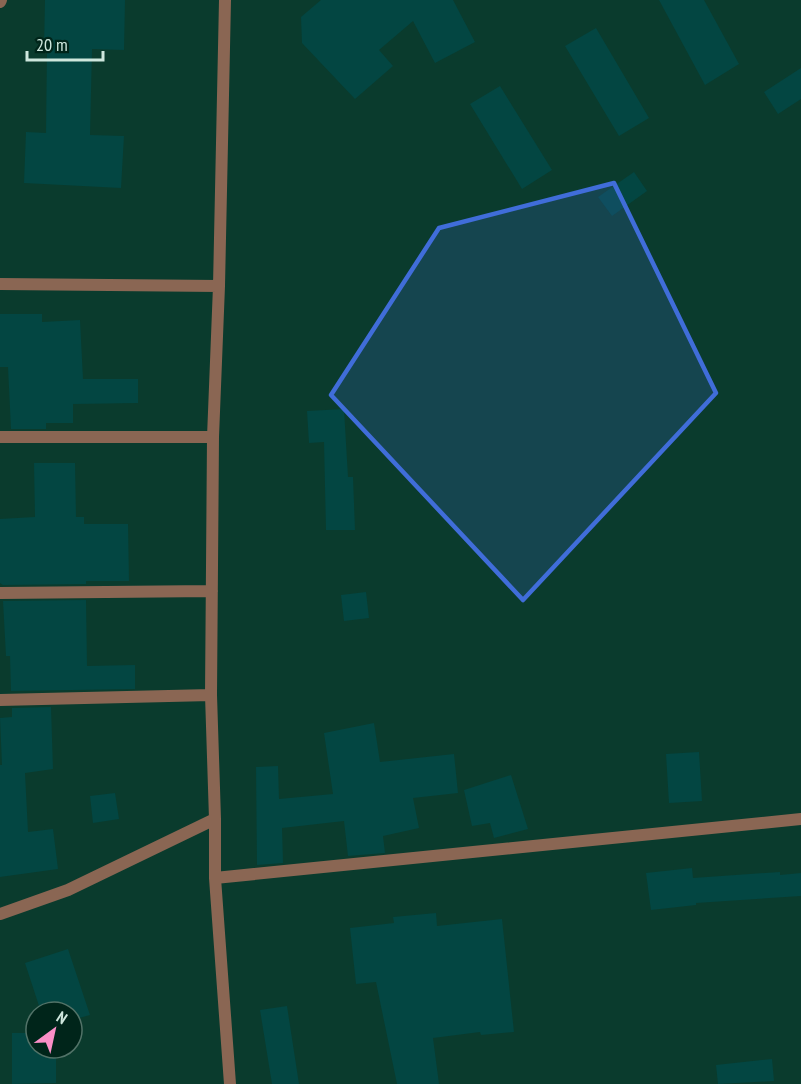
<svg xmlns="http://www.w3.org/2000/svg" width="801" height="1084" viewBox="0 0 801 1084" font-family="'PT Sans Narrow',sans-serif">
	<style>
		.built { fill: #0a3b2d; fill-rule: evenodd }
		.building { fill: #034642 }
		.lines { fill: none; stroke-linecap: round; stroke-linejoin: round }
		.lane { stroke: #8a6653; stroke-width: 12 }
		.street { stroke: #8a6653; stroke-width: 12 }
		.marked { fill: #406dd9; fill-opacity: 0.2; stroke: #406dd9; stroke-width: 4.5; stroke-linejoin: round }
	</style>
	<rect width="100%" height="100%" fill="#082f23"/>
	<path class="built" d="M0 0H801V1084H0ZM36 1012H72V1048H36Z"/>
	<path class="building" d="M45 0H125L124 50 92 49 90 135 124 136 121 188 24 183 26 132 46 133 47 49H44Z
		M321 0H453L475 42 435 63 413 21 379 50 393 66 355 99 302 43 301 17Z
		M659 0H704L739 64 705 85Z
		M596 28 649 118 619 136 565 46Z
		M801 68V99L778 114 764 92Z
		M500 86 552 170 522 189 470 104Z
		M634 172 647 191 612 216 598 197Z
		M0 314H42V322L80 320 83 379H138V403L73 404V423H46V429H11L8 367H0Z
		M344 409 348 477H353L355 530H326L324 442 309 443 307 411Z
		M34 463H75L76 517H84V524H128L129 581H86V584L3 585 0 583V519L35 517Z
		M366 592 369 618 344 621 341 595Z
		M86 600 87 666 135 665V689L11 691 10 656H6L3 601Z
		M51 707 53 769 25 773 28 832 53 829 58 869 0 877V765H2L0 718 12 717V708Z
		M374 723 380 762 454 754 458 793 413 798 419 828 383 836 385 853 348 856 344 821 282 828 283 863 257 865 256 767 278 766 279 799 333 794 324 733Z
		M699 752 702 801 669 803 666 754Z
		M511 775 528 829 494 838 490 823 472 826 464 790Z
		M115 793 119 819 93 823 90 796Z
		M692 868 693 878 780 872V875L801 873V896L696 903V905L651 910 646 873Z
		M436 913 437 926 502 919 514 1032 481 1035 480 1032 433 1038 439 1084H397L376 982 356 984 350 928 394 923 393 917Z
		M68 949 90 1015 72 1020V1012H41L25 963Z
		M287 1006 299 1084H272L260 1010Z
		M12 1033H36V1048H56V1083L12 1084Z
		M772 1059 774 1081 718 1084 716 1065Z"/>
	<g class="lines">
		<path class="lane" d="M0 2 1 0"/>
		<path class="street" d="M225 0 219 286 213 437 211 695 215 819V878L230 1084
			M0 284 219 286
			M0 437H213
			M0 593 212 591
			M0 700 211 695
			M215 878 801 819
			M0 914 68 890 215 819"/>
	</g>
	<path class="marked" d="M614 183 716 393 523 600 331 395 439 228Z"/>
	<g transform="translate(54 1030) rotate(33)"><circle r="28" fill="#00251a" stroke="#527368" stroke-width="1.5"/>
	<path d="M0-4.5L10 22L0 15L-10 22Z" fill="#fa8fc7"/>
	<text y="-9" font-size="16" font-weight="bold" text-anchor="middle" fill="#cee7dd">N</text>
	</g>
	<path d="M27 51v9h76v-9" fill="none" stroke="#cee7dd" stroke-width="3"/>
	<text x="36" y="51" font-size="18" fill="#cee7dd" stroke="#00251a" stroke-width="4.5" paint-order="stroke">20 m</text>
</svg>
